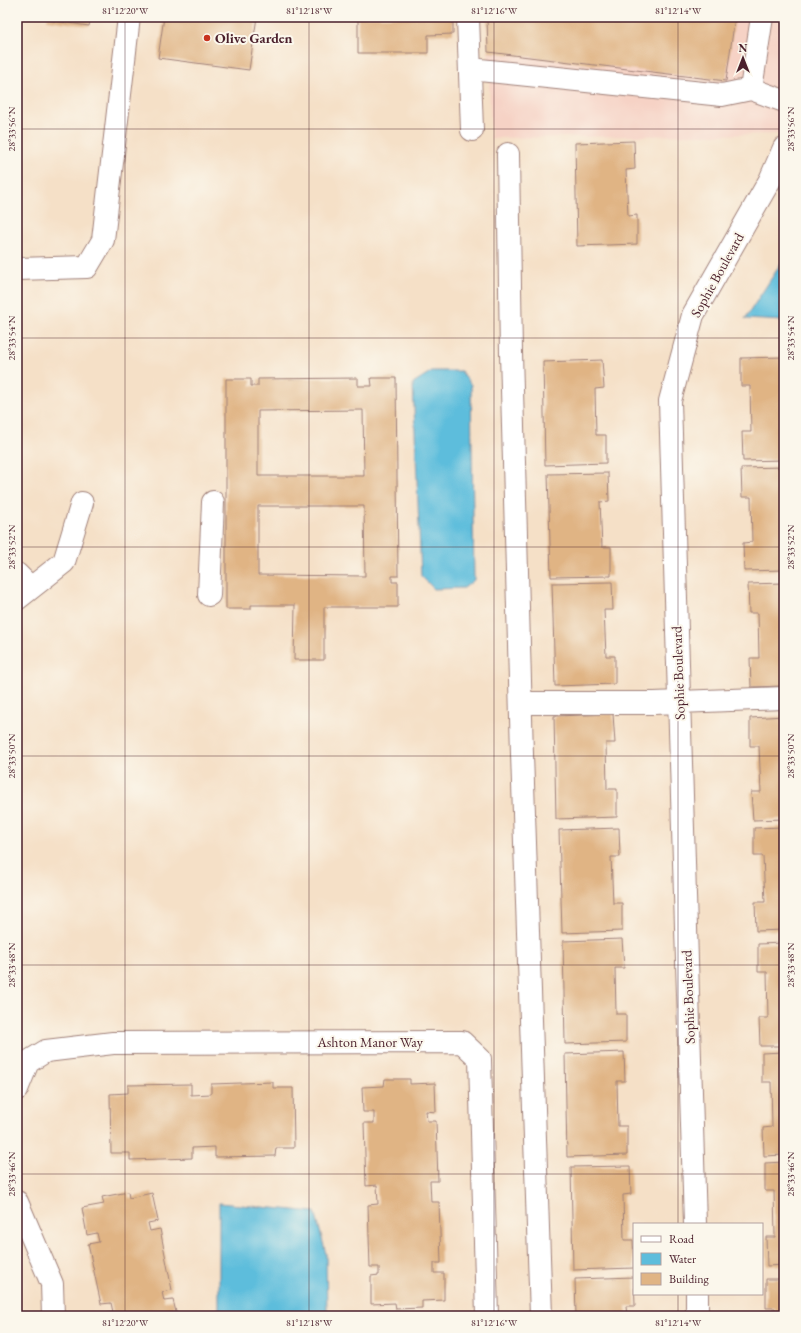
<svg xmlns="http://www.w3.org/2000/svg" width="801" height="1333" viewBox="0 0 801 1333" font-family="'EB Garamond',serif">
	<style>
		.built { fill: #f6d2c5 }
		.water { fill: #5dbddc; stroke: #546e84 }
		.building { fill: #e0b484; fill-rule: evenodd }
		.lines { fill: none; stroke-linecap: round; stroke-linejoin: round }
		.minor-casing { stroke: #a08079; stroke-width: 24 }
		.minor { stroke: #fff; stroke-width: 22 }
		.ticks { fill: none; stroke: #4a1f2b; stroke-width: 1; stroke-opacity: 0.45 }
		.poi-dot { fill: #c8321e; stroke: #fbf7ec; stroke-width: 1.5 }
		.labels { text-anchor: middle; stroke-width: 4; stroke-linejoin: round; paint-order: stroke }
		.poi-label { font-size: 14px; font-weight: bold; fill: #4a1f2b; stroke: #fbf7ec; text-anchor: start }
		.street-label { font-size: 14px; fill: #4a1f2b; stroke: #fbf7ec }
		.neatline { fill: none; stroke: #4a1f2b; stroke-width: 1.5 }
		.ticks-label { font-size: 10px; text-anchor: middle; fill: #4a1f2b }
	</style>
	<rect width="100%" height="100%" fill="#fbf7ec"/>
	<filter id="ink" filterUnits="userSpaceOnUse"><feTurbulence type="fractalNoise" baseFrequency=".025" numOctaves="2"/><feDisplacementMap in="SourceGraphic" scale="8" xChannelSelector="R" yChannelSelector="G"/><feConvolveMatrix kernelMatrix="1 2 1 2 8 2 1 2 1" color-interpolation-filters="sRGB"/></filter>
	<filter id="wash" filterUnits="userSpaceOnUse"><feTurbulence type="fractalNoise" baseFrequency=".012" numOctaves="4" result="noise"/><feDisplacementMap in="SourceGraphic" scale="16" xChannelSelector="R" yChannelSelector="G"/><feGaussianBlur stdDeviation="0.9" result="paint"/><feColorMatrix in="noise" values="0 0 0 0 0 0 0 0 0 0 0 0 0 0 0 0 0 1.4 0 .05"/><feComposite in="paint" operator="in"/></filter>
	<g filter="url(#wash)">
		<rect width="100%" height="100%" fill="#f5e0c7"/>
		<path class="built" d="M487 17H784V134L491 138Z"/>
		<path class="water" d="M784 259V321L745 319Z
			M432 371H461L471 385 474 580 464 588 434 589 421 576 413 383Z
			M219 1203 315 1212 326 1254 327 1316H219Z"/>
		<g id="blocks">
			<path class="building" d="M48 17H91L89 26 47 20Z
				M164 17H257L249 70 158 58Z
				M358 17H453V34L428 35V53H358Z
				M487 17H735L726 81 488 52Z
				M634 141 635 169 626 170 628 216 637 215V244L577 246 575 143Z
				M784 357V460L743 461 742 432H751L750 386H741V358Z
				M602 360 604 388 595 389 596 435H606V463L545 465 543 362Z
				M358 378V386H372L371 378H396L398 576H392V582H398V607H324V660H294L295 605H251V609H226V379H251V386H258V379ZM363 410 364 476H258V411ZM258 506H364L365 576 258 575Z
				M784 467V570L744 571 743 543 752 542 751 497H742L741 468Z
				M608 473 609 501 600 502 602 547H611V576L551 577 548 474Z
				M612 582 613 610H604L606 656H615V684L555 686 552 583Z
				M784 583V686L751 687 750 658H759L758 613H749L748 584Z
				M613 714 615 743H606L607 789H617V817L556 819 554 716Z
				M784 716V819L753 820 751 792H761L759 746H750V718Z
				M784 827V930L756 931 755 902H765L763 856H754V828Z
				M619 828 620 857H611L613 903H622V931L562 933 559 830Z
				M622 939 624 968H615L616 1014H626V1042L565 1044 563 941Z
				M784 943V1046H760L759 1018H768L767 972H758V944Z
				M624 1052 625 1081H617L618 1126H627V1155L567 1157 565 1054Z
				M784 1052V1155L764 1156 763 1128 772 1127 771 1082H762V1053Z
				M385 1079H410V1084L435 1083 436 1112 426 1111 427 1121H436L438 1181H430L431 1202H439L441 1263H434V1273H444V1300L422 1301V1308L396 1309 395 1303 371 1304V1276L379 1275V1267H370L368 1205 378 1204 377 1185 366 1186 364 1123H374V1112H363L362 1087 384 1086Z
				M273 1082V1088H293L294 1148H276L275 1156 215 1157V1147L192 1148V1158L130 1160V1153H111L110 1094 128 1093V1085L191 1084V1095L211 1094V1084Z
				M784 1162V1265L767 1266 766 1237H775L774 1191H765V1163Z
				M630 1166 631 1194 623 1195 624 1240H633L634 1268 573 1270 571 1167Z
				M128 1192 129 1198 152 1193 158 1221 148 1223 150 1231 160 1229 172 1290 162 1292 164 1301 173 1300 177 1316H104V1314L113 1312 111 1303 101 1304 88 1244 99 1242 97 1233 87 1235 82 1208 104 1204 102 1197Z
				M634 1277 635 1306H626L627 1316H576L575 1279Z
				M766 1279H784V1316H775V1308H766Z"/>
		</g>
	</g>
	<g filter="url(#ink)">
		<use href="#blocks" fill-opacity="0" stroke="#a08079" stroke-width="1"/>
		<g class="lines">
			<g class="minor-casing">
				<path id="minor" d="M468 17 472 130
					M762 17 751 89 784 101
					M470 69 722 95 751 89
					M508 154 511 353 522 754 541 1316
					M17 269 87 267 103 240 129 17
					M17 574 31 588
					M209 595 213 502
					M17 599 64 562 82 503
					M521 703H654L784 698
					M17 1089 28 1062 46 1051 113 1043 462 1042 480 1059 487 1316
					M17 1202 52 1284 53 1316
					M695 1224 670 401 693 315 770 180 784 148
					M697 1294V1316"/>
			</g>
			<use href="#minor" class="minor"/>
		</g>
	</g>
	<path class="ticks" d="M125 17V1316M309 17V1316M494 17V1316M678 17V1224M17 129H784M17 338H784M17 547H784M17 756H784M17 965H784M17 1174H784M678 1294V1316"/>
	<circle class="poi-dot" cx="207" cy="38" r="4"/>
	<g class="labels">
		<g class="poi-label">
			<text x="215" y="43">Olive Garden</text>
		</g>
		<g class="street-label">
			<text transform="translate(717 275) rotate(-61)" y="5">Sophie Boulevard</text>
			<text transform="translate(678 673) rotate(-92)" y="5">Sophie Boulevard</text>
			<text transform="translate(688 997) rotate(-92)" y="5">Sophie Boulevard</text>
			<text x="370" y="1047">Ashton Manor Way</text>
		</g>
	</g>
	<rect width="801" height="1333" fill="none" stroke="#fbf7ec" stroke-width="44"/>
	<rect x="633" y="1223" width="130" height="72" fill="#fbf7ec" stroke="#b4a19f"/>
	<rect x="641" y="1236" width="20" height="6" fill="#ffffff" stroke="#b4a19f"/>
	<text x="669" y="1243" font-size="12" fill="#4a1f2b">Road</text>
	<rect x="641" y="1253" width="20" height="12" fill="#5dbddc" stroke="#b4a19f"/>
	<text x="669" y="1263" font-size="12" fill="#4a1f2b">Water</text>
	<rect x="641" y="1273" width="20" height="12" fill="#e0b484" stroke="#b4a19f"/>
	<text x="669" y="1283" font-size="12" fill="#4a1f2b">Building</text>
	<g transform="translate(743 58)" stroke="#fbf7ec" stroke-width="3" paint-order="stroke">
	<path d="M0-3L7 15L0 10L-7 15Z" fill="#4a1f2b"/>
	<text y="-6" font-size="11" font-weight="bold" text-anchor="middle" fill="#4a1f2b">N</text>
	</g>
	<rect x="22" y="22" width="757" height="1289" class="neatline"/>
	<g class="ticks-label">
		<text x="125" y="14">81°12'20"W</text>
		<text x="309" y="14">81°12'18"W</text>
		<text x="494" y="14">81°12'16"W</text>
		<text x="678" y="14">81°12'14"W</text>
		<text transform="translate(11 129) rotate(-90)" y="4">28°33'56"N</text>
		<text transform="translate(790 129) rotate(-90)" y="4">28°33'56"N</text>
		<text transform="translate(11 338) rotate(-90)" y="4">28°33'54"N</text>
		<text transform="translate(790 338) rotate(-90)" y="4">28°33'54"N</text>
		<text transform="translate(11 547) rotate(-90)" y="4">28°33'52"N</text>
		<text transform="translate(790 547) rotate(-90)" y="4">28°33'52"N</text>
		<text transform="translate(11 756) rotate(-90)" y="4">28°33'50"N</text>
		<text transform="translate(790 756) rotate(-90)" y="4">28°33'50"N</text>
		<text transform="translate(11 965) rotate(-90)" y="4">28°33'48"N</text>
		<text transform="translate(790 965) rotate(-90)" y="4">28°33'48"N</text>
		<text transform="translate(11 1174) rotate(-90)" y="4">28°33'46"N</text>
		<text transform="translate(790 1174) rotate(-90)" y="4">28°33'46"N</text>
		<text x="125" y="1326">81°12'20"W</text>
		<text x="309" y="1326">81°12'18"W</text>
		<text x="494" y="1326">81°12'16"W</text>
		<text x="678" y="1326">81°12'14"W</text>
	</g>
</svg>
